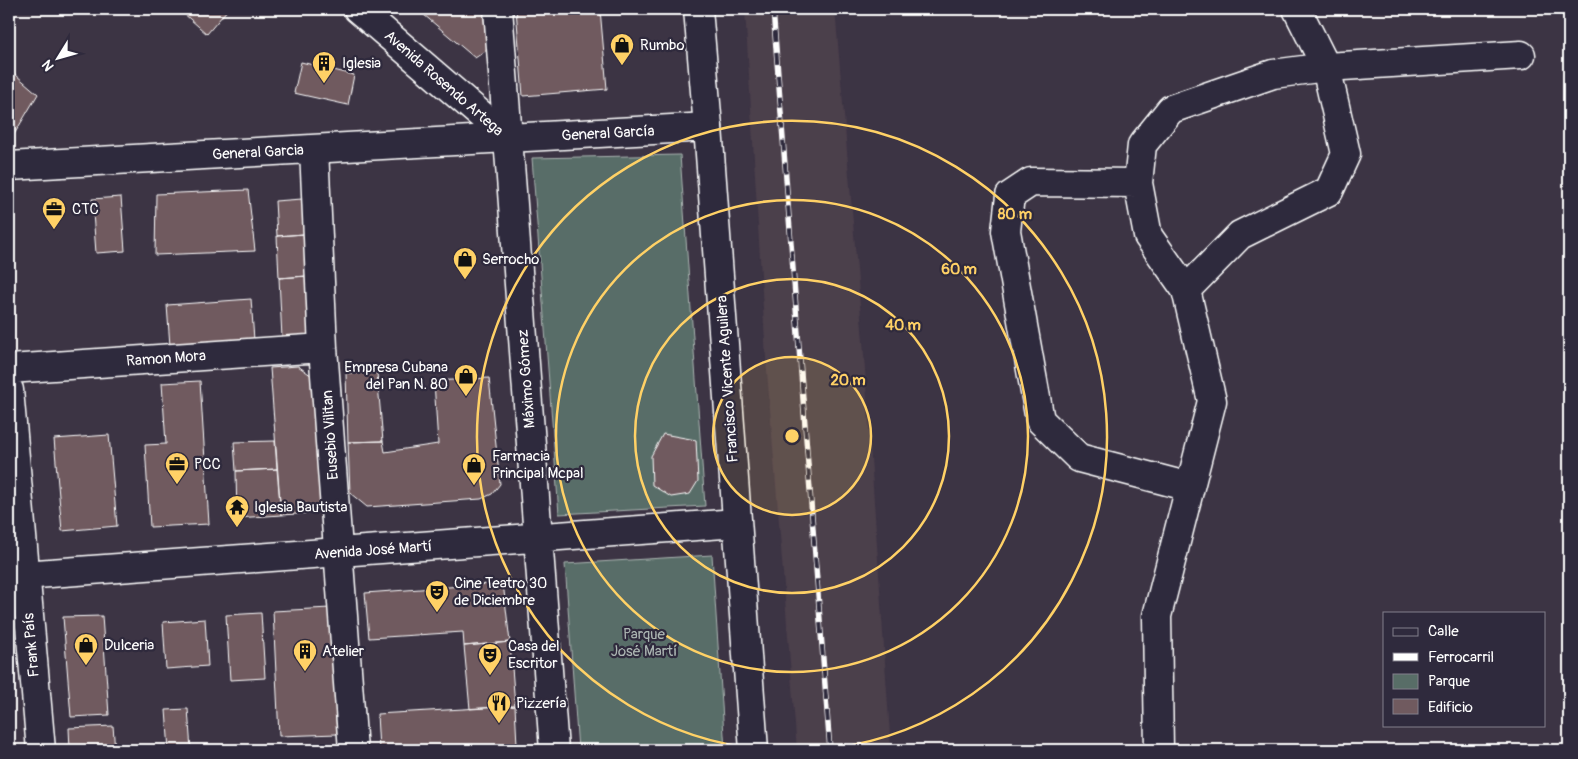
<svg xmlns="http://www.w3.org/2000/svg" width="1578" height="759" viewBox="0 0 1578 759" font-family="Pangolin,sans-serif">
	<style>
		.built { fill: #4c3f4c }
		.green { fill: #586d67; stroke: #acb6b3 }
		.building { fill: #705a5f; stroke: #fff }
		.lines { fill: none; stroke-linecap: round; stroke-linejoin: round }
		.minor-casing { stroke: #fff; stroke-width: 31 }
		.major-casing { stroke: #fff; stroke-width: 31 }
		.minor { stroke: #2f2a3d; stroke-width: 28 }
		.major { stroke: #2f2a3d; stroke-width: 28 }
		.rail-casing { stroke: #fff; stroke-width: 5.5 }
		.rail { stroke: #2f2a3d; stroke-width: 4; stroke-dasharray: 11; stroke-linecap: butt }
		.ring { fill: none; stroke: #ffd166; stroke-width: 2.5 }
		.labels { text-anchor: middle; stroke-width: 4.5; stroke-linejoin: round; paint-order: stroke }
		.poi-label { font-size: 15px; fill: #fff; stroke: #2f2a3d; text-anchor: start }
		.street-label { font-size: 15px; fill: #fff; stroke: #2f2a3d }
		.park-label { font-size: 15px; fill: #acb6b3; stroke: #2f2a3d }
		.centre { fill: #ffd166; stroke: #2f2a3d; stroke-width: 2.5 }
		.ring-label { font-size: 15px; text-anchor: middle; font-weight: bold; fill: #ffd166; stroke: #2f2a3d; stroke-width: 4.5; stroke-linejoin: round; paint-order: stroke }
	</style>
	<rect width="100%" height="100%" fill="#3c3444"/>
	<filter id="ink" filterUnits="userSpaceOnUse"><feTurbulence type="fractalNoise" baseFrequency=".02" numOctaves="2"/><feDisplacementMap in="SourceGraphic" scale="10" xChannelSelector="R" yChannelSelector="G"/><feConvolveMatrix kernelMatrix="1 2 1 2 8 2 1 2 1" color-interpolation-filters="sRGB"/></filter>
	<g filter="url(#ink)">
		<path class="built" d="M745 9H835L863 341 891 750H797L766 358Z"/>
		<path class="green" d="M680 155 705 506 559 514 532 158Z
			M712 555 725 750H578L565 564Z"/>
		<path class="building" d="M185 9H228L207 34 182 12Z
			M417 9H483L487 50 475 58Z
			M516 9H600L607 89 523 96Z
			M301 62 354 75 348 105 294 93Z
			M9 69 38 94 9 143Z
			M248 190 255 251 155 255 156 194Z
			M121 197 125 251 96 253 92 199Z
			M302 199 304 234 277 236 275 201Z
			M304 234 307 276 279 278 277 236Z
			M307 276 310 337 282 338 279 278Z
			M251 299 254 340 170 346 167 305Z
			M298 366 312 376 321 501 312 513 281 515 270 368Z
			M346 373H377L383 441 348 442Z
			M489 378 500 484 492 494 481 499 367 507 350 493 348 442 383 441 385 452 438 444 434 381Z
			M200 381 209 524 150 527 145 445 166 444 162 383Z
			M663 434 696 440 698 481 690 494 671 497 652 485 651 456Z
			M109 435 117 526 62 531 54 439Z
			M275 441 277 469 236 471 234 442Z
			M277 469 281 515 237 518 236 471Z
			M503 583 510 642 464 646 463 632 369 638 365 593Z
			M330 608 337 734 279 736 273 611Z
			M261 613 265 678 230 680 226 615Z
			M102 616 109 715 71 717 63 617Z
			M205 619 208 666 166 669 163 622Z
			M510 642 515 706 470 709 464 646Z
			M515 706 517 745 420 750H379L377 714Z
			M188 709 191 750H169L166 710Z
			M113 726 115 750H70L69 728Z"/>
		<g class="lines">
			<g class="minor-casing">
				<path id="minor" d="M698 9 708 127
					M314 149 323 348 353 750
					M9 166 508 138 498 9
					M1138 183 1031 182 1010 196 1006 231 1040 420 1079 458 1190 487
					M1186 290 1240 235 1329 191 1346 154 1326 67 1297 9
					M9 369 323 348
					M9 390 41 750
					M1159 750 1157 616 1212 401 1186 290 1148 236 1138 183 1142 145 1171 109 1273 74 1326 67 1521 55"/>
			</g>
			<g class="major-casing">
				<path id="major" d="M358 9 508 138
					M508 138 708 127 754 750
					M508 138 554 750
					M9 576 737 523"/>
			</g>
			<use href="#minor" class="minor"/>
			<use href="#major" class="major"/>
			<g class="rail-casing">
				<path id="rail" d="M773 9 830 750"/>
			</g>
			<use href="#rail" class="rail"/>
		</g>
	</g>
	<circle cx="792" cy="436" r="79" fill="#ffd166" fill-opacity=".12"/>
	<g class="ring">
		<circle cx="792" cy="436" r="79"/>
		<circle cx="792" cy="436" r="157"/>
		<circle cx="792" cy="436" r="236"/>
		<path d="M770 750A315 315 0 1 1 814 750"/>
	</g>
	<defs>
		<g id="shop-pin" transform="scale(1.25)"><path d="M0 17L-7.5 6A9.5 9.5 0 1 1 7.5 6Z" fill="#ffd166" stroke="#2f2a3d"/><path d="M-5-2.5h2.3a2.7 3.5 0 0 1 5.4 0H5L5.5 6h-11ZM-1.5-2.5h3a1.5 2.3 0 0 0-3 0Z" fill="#111"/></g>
		<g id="building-pin" transform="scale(1.25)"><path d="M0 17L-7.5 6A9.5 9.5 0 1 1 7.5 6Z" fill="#ffd166" stroke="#2f2a3d"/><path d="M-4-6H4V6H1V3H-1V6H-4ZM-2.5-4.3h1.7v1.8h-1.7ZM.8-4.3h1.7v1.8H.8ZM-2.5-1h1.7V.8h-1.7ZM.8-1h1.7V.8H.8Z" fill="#111"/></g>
		<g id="office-pin" transform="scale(1.25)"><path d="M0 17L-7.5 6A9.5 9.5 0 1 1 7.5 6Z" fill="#ffd166" stroke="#2f2a3d"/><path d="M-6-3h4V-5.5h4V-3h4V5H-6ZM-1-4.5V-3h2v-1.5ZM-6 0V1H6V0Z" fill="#111"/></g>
		<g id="temple-pin" transform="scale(1.25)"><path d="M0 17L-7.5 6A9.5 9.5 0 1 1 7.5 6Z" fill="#ffd166" stroke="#2f2a3d"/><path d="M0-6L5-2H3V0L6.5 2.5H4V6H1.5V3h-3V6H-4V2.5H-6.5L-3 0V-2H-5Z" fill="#111"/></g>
		<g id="theatre-pin" transform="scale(1.25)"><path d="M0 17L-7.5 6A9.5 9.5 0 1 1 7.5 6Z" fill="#ffd166" stroke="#2f2a3d"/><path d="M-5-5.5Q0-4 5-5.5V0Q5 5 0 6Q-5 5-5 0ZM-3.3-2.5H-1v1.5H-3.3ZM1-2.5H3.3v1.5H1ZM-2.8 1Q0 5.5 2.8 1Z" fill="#111"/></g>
		<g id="restaurant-pin" transform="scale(1.25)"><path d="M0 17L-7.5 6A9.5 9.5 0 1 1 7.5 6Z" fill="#ffd166" stroke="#2f2a3d"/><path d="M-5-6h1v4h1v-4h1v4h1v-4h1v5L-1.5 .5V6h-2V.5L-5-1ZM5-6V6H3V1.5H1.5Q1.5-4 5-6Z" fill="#111"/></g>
	</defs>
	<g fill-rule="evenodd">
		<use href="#shop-pin" x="622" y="45"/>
		<use href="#building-pin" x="324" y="63"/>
		<use href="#office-pin" x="54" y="209"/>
		<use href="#shop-pin" x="465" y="259"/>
		<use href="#shop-pin" x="466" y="376"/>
		<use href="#office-pin" x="177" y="464"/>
		<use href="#shop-pin" x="474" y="465"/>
		<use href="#temple-pin" x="237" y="507"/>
		<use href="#theatre-pin" x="437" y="592"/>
		<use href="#shop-pin" x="86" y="645"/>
		<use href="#building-pin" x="305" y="651"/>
		<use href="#theatre-pin" x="490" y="655"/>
		<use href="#restaurant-pin" x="499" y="703"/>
	</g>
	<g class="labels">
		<g class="poi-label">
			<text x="640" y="50">Rumbo</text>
			<text x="342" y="68">Iglesia</text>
			<text x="72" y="214">CTC</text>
			<text x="482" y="264">Serrocho</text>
			<text x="448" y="372" text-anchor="end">Empresa Cubana<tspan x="448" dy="17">del Pan N. 80</tspan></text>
			<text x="492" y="461">Farmacia<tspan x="492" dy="17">Principal Mcpal</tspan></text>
			<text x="194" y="469">PCC</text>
			<text x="254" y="512">Iglesia Bautista</text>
			<text x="454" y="588">Cine Teatro 30<tspan x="454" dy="17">de Diciembre</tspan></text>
			<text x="104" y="650">Dulceria</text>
			<text x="508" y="651">Casa del<tspan x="508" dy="17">Escritor</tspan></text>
			<text x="322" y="656">Atelier</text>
			<text x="516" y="708">Pizzería</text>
		</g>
		<g class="street-label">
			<text transform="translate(444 83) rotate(41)" y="5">Avenida Rosendo Artega</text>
			<text transform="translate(608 133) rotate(-3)" y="5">General García</text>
			<text transform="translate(258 152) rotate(-3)" y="5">General Garcia</text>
			<text transform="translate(166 358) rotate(-4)" y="5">Ramon Mora</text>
			<text transform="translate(526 379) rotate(-94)" y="5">Máximo Gómez</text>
			<text transform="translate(727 379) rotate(-94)" y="5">Francisco Vicente Aguilera</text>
			<text transform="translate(330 435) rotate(-94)" y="5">Eusebio Vilitan</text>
			<text transform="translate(373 550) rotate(-4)" y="5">Avenida José Martí</text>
			<text transform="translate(31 645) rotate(-95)" y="5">Frank País</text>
		</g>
		<g class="park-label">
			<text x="644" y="639">Parque<tspan x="644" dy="17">José Martí</tspan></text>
		</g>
	</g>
	<circle cx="792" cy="436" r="8" class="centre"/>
	<g class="ring-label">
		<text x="1015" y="219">80 m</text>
		<text x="959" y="274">60 m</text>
		<text x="903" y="330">40 m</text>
		<text x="848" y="385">20 m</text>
	</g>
	<rect width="1578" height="759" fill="none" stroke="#2f2a3d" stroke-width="30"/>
	<rect x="15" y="15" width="1548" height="729" fill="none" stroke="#fff" stroke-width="2" filter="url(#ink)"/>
	<rect x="1383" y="612" width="162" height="115" fill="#2f2a3d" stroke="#827f8b"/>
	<rect x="1393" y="628" width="25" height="8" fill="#2f2a3d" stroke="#827f8b"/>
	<text x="1428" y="636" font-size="15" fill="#ffffff">Calle</text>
	<rect x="1393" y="653" width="25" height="8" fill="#ffffff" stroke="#827f8b"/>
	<text x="1428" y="662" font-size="15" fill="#ffffff">Ferrocarril</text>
	<rect x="1393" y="674" width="25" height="15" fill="#586d67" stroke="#827f8b"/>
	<text x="1428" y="686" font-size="15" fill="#ffffff">Parque</text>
	<rect x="1393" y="699" width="25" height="15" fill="#705a5f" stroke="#827f8b"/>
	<text x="1428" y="712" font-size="15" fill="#ffffff">Edificio</text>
	<g transform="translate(58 58) rotate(233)" stroke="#2f2a3d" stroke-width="4" paint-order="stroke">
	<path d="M0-4L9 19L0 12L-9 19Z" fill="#ffffff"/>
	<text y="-8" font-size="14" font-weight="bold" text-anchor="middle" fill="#ffffff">N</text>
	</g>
</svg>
